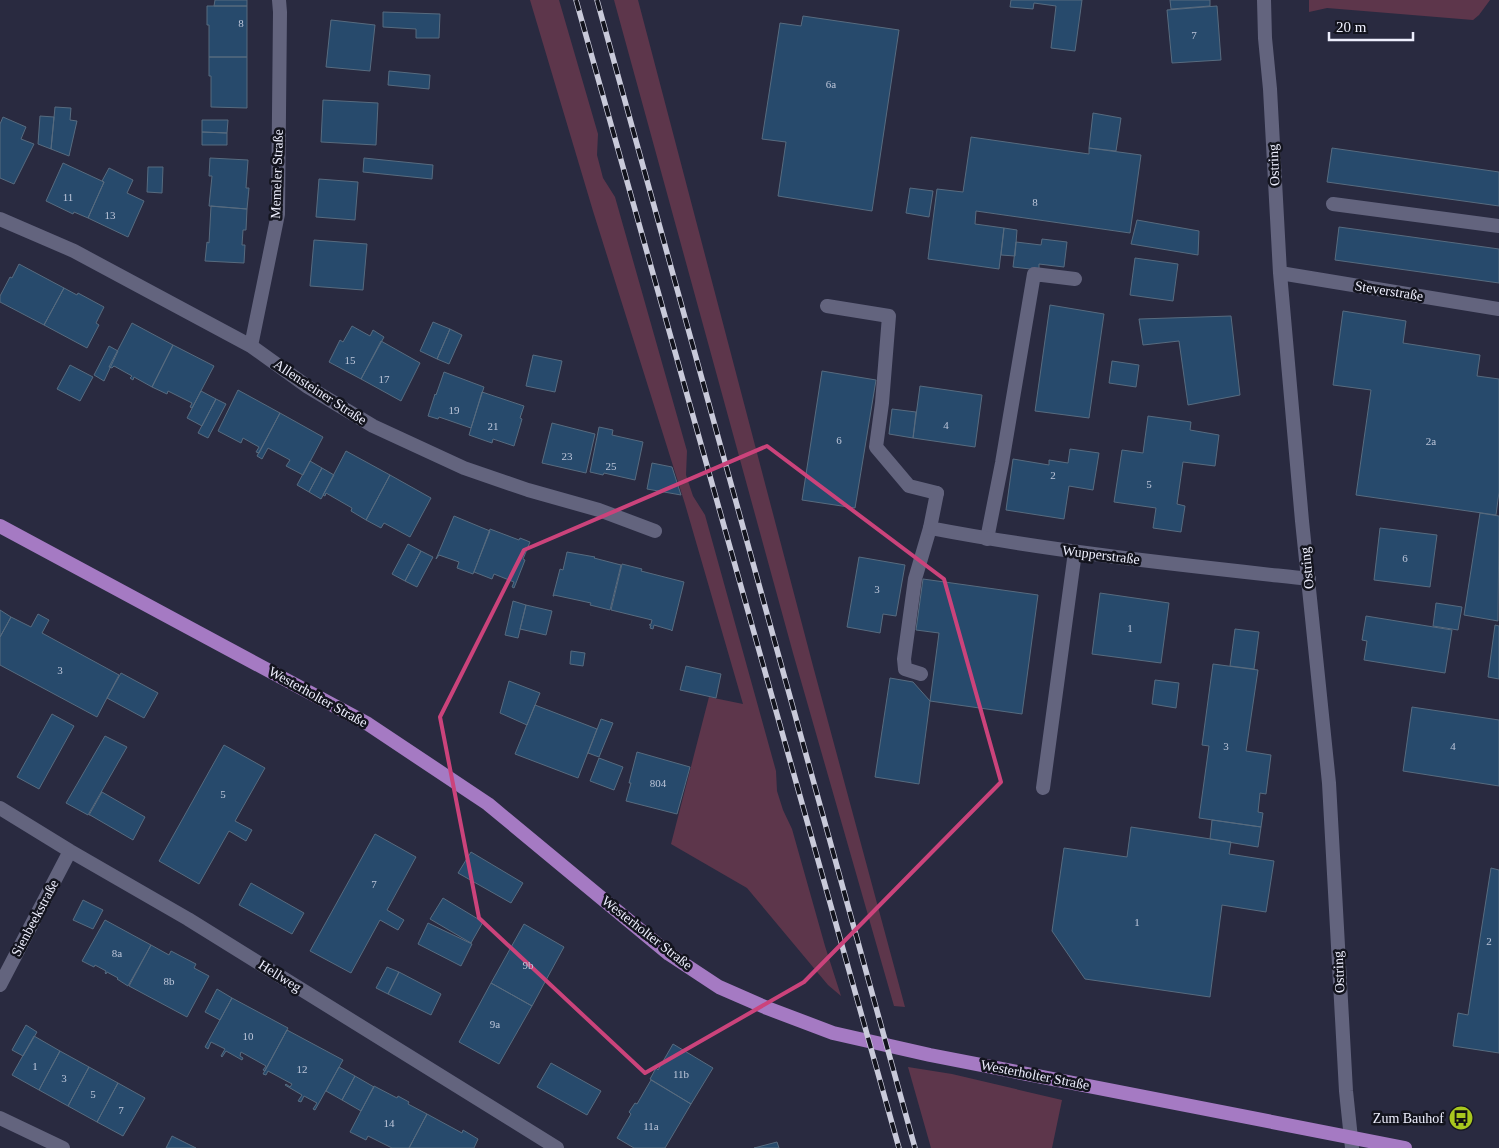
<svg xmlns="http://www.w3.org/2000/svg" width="1499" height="1148" font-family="'Times New Roman',serif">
  <rect width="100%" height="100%" fill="#292a40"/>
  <path fill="#5d364b" d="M 530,0 L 559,0 L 598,134 L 597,155 L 603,178 L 615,197 L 687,451 L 686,475 L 693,496 L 705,515 L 776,771 L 777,791 L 783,810 L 792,829 L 825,946 L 841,996 L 828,985 L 747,888 L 671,844 L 709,697 L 743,704 L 685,504 L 593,211 Z
    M 614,0 L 638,0 L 813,666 L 905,1007 L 894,1006 L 793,653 Z
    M 1309,0 L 1490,0 L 1479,15 L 1473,20 L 1327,8 L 1309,12 Z
    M 908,1067 L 952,1074 L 1062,1100 L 1052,1148 L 931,1148 Z"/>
  <path fill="#274a6c" stroke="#576b7f" d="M 215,0 L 247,0 L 247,6 L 214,6 Z
    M 1011,0 L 1082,0 L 1075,51 L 1051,48 L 1056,6 L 1034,3 L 1033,9 L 1010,7 Z
    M 1170,0 L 1210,0 L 1210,6 L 1171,9 Z
    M 207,6 L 247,6 L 247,57 L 209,57 L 209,25 L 207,25 Z
    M 1217,6 L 1221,60 L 1172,63 L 1167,10 Z
    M 383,12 L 440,14 L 439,38 L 416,38 L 416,29 L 383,27 Z
    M 803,16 L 899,30 L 872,211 L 778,196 L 786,142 L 762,139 L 780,23 L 801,26 Z
    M 331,20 L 375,25 L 370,71 L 326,67 Z
    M 209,57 L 247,57 L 247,108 L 211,107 L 211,76 L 209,76 Z
    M 389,71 L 430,75 L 429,89 L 388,85 Z
    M 323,100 L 378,103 L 376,145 L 321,142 Z
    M 55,107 L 71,108 L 70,120 L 77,121 L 69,156 L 51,149 Z
    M 1093,113 L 1121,118 L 1116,151 L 1089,148 Z
    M 40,116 L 54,117 L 51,149 L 38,144 Z
    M 3,117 L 26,127 L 21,139 L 34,144 L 14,184 L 0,178 L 0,124 Z
    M 202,120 L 228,120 L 227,133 L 202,132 Z
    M 202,132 L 227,133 L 227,145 L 202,145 Z
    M 971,137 L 1089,154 L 1089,148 L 1141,155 L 1130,233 L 976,211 L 975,224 L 1004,228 L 999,269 L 928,259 L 937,189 L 963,192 Z
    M 1332,148 L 1499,172 L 1499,206 L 1327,182 Z
    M 210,158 L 248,160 L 246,188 L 249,188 L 247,209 L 209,206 L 212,176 L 209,176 Z
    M 364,158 L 433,165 L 432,179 L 363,172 Z
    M 63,163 L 104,182 L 88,218 L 74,212 L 73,214 L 46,201 Z
    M 148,167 L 163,167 L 162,193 L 147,192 Z
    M 109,168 L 133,180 L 127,193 L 144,201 L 128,237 L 88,218 L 104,182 L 102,181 Z
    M 319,179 L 358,182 L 355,220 L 316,217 Z
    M 910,188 L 933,191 L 929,217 L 906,213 Z
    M 211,206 L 247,209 L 246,230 L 243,230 L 242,245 L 245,245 L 244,263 L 205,261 L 207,242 L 209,243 Z
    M 1137,220 L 1199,231 L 1198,255 L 1131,244 Z
    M 1339,227 L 1499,249 L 1499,283 L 1335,260 Z
    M 1004,228 L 1017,230 L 1015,256 L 1001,255 Z
    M 1042,239 L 1067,242 L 1064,267 L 1039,264 L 1039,270 L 1013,267 L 1016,242 L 1041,245 Z
    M 314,240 L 367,244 L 363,290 L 310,286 Z
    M 1135,258 L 1178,264 L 1173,301 L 1130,295 Z
    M 19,264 L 64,288 L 44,325 L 0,302 L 0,296 L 10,277 L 12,278 Z
    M 64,288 L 77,295 L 78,293 L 104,307 L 96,323 L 99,325 L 87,348 L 44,325 Z
    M 1050,305 L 1104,314 L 1089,418 L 1035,411 Z
    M 1343,311 L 1406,321 L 1403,343 L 1480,355 L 1477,376 L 1499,379 L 1499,492 L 1496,515 L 1356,495 L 1371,390 L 1333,385 Z
    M 1231,316 L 1240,395 L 1188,405 L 1179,341 L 1143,345 L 1139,319 Z
    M 433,322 L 450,329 L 437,359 L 420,351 Z
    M 132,323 L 173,345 L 152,387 L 134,377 L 133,380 L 130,378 L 132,376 L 114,366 L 112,368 L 109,367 Z
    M 352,326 L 370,336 L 373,330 L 384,337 L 361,379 L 329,362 L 340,340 L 343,342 Z
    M 450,329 L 462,335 L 449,364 L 437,359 Z
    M 381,341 L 420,363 L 401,401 L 361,379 Z
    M 173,345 L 214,366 L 192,408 L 190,407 L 192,403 L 168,391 L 167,394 L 152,387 Z
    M 109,346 L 118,351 L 104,381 L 94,375 Z
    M 533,355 L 562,361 L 555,392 L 526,386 Z
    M 1112,361 L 1139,365 L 1136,387 L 1109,383 Z
    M 70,365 L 93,377 L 80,401 L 57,389 Z
    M 822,371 L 876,380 L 855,508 L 802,500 Z
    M 444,372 L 484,387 L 471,428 L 439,417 L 438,419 L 428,416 L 435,394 L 436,395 Z
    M 920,386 L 982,395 L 975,447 L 913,438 Z
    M 238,390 L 280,413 L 259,453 L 256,452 L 259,447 L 243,438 L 241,443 L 218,431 Z
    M 201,391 L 216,399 L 202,426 L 187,418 Z
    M 482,392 L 524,406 L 520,418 L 522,419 L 514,446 L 493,439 L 492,443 L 469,435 Z
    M 216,399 L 226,404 L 208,438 L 198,433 Z
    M 892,409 L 916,412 L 913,438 L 889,434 Z
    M 280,413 L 323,437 L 303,475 L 286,466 L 290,460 L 268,448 L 262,459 L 257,456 Z
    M 1148,416 L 1191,422 L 1190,430 L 1219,435 L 1215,466 L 1183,462 L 1177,504 L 1185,506 L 1181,532 L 1153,528 L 1156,508 L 1114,502 L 1122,450 L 1143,453 Z
    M 552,423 L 595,434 L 586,473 L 542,463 Z
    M 599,427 L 613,430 L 612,435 L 643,442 L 635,480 L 604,473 L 603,475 L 590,472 Z
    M 1070,449 L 1099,453 L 1093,490 L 1069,486 L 1064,519 L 1006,510 L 1013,459 L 1049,465 L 1049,460 L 1068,463 Z
    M 346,451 L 390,475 L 366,520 L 351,511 L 352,508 L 326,493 L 325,496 L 323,495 Z
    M 310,461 L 322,468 L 309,492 L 297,485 Z
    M 652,463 L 672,467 L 681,495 L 647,489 Z
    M 322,468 L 334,475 L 321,499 L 309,492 Z
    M 390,475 L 431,498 L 410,537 L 384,523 L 381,528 L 366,520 Z
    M 1480,513 L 1499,516 L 1498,621 L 1464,615 Z
    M 454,516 L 490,531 L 473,574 L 457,568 L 459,562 L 439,555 L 436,559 Z
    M 1380,528 L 1437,535 L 1430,587 L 1374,580 Z
    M 490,529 L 519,540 L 520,538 L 530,542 L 523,559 L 525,560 L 514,588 L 512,587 L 514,582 L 494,574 L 492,579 L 474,572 Z
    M 408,544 L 421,551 L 405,581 L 392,574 Z
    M 421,551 L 433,557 L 417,587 L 405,581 Z
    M 567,552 L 595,557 L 594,558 L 621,565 L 610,610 L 590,605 L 591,603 L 554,595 L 554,596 L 553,596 L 560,569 L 563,570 Z
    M 859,557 L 905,565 L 896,616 L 883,614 L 880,633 L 847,627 Z
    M 622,564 L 642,569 L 641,571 L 684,582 L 672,631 L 671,630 L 654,625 L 653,629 L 650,628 L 651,625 L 649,625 L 651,624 L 652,620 L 611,610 Z
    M 923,579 L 1038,595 L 1022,714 L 930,701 L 939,633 L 916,630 Z
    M 1100,593 L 1169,603 L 1161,663 L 1092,654 Z
    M 513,601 L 526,605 L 518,638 L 505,635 Z
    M 1436,603 L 1462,607 L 1458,630 L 1433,626 Z
    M 526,605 L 552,611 L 546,635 L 520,629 Z
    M 0,610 L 11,617 L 0,637 Z
    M 38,614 L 49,620 L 42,633 L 119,675 L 97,717 L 0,665 L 0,637 L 11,617 L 31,627 Z
    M 1366,616 L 1452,630 L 1445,673 L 1364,660 L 1367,641 L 1362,640 Z
    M 1495,625 L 1499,626 L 1499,679 L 1488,677 Z
    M 1235,629 L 1259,632 L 1254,669 L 1230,666 Z
    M 571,651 L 585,653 L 583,666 L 570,664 Z
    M 1213,664 L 1258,670 L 1246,751 L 1271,755 L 1266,794 L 1260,793 L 1258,812 L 1263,813 L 1261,827 L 1199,818 L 1209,746 L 1202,745 Z
    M 686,666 L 721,674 L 716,698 L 680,690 Z
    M 121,673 L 158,693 L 144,718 L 107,698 Z
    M 890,678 L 913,682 L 930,701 L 919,784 L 875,777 Z
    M 1155,680 L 1179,683 L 1176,708 L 1152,704 Z
    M 509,681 L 540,693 L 527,725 L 500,713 Z
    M 535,705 L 597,729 L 578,778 L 515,754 Z
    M 1412,707 L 1499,720 L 1499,786 L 1403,771 Z
    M 52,714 L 74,726 L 39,789 L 17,777 Z
    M 601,719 L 613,723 L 599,757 L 588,753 Z
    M 105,736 L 127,747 L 88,815 L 66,803 Z
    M 224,745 L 265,768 L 235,821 L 252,830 L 246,841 L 229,831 L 199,884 L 159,861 Z
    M 637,752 L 690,767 L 677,814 L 626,801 L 631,783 L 629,783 Z
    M 599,758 L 623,767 L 614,790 L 590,781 Z
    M 102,792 L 145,817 L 133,840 L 90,815 L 89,815 Z
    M 1212,820 L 1261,827 L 1258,847 L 1210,839 Z
    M 1131,827 L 1231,842 L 1229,854 L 1274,861 L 1266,912 L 1222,905 L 1210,997 L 1085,979 L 1052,931 L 1064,848 L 1127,857 Z
    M 375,834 L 416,857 L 387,910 L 404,920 L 398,930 L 380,920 L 351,973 L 310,951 Z
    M 471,852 L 523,883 L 511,903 L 458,873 Z
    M 1491,868 L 1499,870 L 1499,1053 L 1453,1046 L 1458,1013 L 1468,1015 Z
    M 251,883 L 304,913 L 292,934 L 239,905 Z
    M 443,898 L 483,922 L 471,943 L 430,919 Z
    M 83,900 L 103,910 L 93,929 L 73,920 Z
    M 105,920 L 151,945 L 128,986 L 117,979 L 118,978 L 107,972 L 106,974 L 105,973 L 106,971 L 95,965 L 94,967 L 82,961 Z
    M 428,923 L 472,944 L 461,966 L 418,944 Z
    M 524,924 L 564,947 L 532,1006 L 491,983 Z
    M 151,945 L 169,955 L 171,951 L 196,964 L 194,968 L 209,976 L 187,1017 L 129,986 Z
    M 387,967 L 399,972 L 388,994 L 376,988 Z
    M 399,972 L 441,994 L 431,1015 L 388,994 Z
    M 491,983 L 532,1006 L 499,1064 L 459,1042 Z
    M 217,989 L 232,998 L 220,1020 L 205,1012 Z
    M 232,998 L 288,1028 L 265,1071 L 263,1070 L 266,1066 L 241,1052 L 240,1056 L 243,1058 L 242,1060 L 226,1051 L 222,1057 L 221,1056 L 225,1049 L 211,1042 L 208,1049 L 205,1047 Z
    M 26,1025 L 37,1032 L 23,1056 L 12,1050 Z
    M 287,1030 L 343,1060 L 315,1110 L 313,1109 L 317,1103 L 304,1096 L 301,1102 L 298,1101 L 302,1095 L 285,1085 L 286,1084 L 290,1087 L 292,1084 L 268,1071 L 266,1075 L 263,1074 Z
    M 34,1036 L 60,1051 L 39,1090 L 12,1075 Z
    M 673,1044 L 713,1068 L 691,1104 L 650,1079 L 656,1068 L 658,1070 Z
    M 60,1051 L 89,1067 L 68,1106 L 39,1090 Z
    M 551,1063 L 601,1091 L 587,1115 L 537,1087 Z
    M 89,1067 L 118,1083 L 97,1122 L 68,1106 Z
    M 339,1067 L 355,1076 L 342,1100 L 326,1091 Z
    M 355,1076 L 374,1087 L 361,1111 L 342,1100 Z
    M 651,1080 L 691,1104 L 665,1148 L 634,1148 L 617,1138 L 631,1114 L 629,1112 L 635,1103 L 637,1104 Z
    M 118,1083 L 145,1098 L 123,1136 L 97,1122 Z
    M 374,1086 L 397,1098 L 398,1096 L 409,1102 L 408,1104 L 427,1114 L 409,1148 L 392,1148 L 368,1136 L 366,1140 L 350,1132 Z
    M 427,1114 L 462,1133 L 463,1130 L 478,1139 L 474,1148 L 409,1148 Z
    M 172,1136 L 196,1148 L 166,1148 Z
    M 777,1142 L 779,1148 L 754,1148 Z"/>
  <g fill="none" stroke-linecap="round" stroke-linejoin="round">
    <path stroke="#63647e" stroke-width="14" d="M 1333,204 L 1499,226
      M 827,306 L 889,316 L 882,403 L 876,447 L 909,486 L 937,493
      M 987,539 L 1002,463 L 1034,274 L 1075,279
      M 921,674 L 905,669 L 904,659 L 915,579 L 930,528
      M 1043,788 L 1075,552"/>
    <path stroke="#63647e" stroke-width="14" d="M 1264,0 L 1265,38 L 1270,89 L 1280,273 L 1302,521 L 1329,783 L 1346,1091 L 1352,1148
      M 0,219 L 74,251 L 251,346 L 308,387 L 373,426 L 464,468 L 528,490 L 599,510 L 655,531
      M 1280,273 L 1499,309
      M 251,346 L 278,214 L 280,12 L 279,0
      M 937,493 L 930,528 C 1055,552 1182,565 1309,579
      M 0,808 L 70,851 L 188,919 L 557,1148
      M 0,985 L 70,851
      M 0,1118 L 63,1148"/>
    <path stroke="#a57ac3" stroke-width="14" d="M 0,526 L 368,724 L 488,804 L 669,954 L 719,987 L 767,1008 L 833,1033 L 930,1055 L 1405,1148"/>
    <defs>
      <path id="rail" d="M 576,0 L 899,1148
        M 597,0 L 915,1148"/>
    </defs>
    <use href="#rail" stroke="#c9cada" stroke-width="5.5"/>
    <use href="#rail" stroke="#13141e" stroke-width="4" stroke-dasharray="11" stroke-linecap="butt"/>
  </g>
  <path fill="none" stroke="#cb437b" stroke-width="4" stroke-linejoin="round" d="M 767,446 L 944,579 L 1001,782 L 804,982 L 645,1073 L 479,918 L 440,717 L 524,550 Z"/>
  <defs>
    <symbol id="bus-disc" viewBox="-11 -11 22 22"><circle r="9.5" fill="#a8c71e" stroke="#13141e"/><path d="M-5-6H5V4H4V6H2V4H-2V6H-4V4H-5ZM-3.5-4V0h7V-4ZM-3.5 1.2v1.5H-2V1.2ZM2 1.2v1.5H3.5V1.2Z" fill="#111"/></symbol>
  </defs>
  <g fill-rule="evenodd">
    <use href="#bus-disc" x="1447" y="1104" width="28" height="28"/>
  </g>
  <g text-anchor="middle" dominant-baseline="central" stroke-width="5" stroke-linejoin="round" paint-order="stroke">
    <g font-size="11" fill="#bcc5d9">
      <text x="241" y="23">8</text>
      <text x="1194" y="35">7</text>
      <text x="831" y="84">6a</text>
      <text x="68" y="197">11</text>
      <text x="1035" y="202">8</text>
      <text x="110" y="215">13</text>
      <text x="350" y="360">15</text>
      <text x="384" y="379">17</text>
      <text x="454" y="410">19</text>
      <text x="946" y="425">4</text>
      <text x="493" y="426">21</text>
      <text x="839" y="440">6</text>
      <text x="1431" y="441">2a</text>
      <text x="567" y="456">23</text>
      <text x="611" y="466">25</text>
      <text x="1053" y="475">2</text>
      <text x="1149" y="484">5</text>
      <text x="1405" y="558">6</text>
      <text x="877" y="589">3</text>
      <text x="1130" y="628">1</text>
      <text x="60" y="670">3</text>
      <text x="1226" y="746">3</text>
      <text x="1453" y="746">4</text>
      <text x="658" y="783">804</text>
      <text x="223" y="794">5</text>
      <text x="374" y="884">7</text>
      <text x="1137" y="922">1</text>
      <text x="1489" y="941">2</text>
      <text x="117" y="953">8a</text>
      <text x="528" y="965">9b</text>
      <text x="169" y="981">8b</text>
      <text x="495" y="1024">9a</text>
      <text x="248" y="1036">10</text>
      <text x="35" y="1066">1</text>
      <text x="302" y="1069">12</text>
      <text x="681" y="1074">11b</text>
      <text x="64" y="1078">3</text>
      <text x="93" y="1094">5</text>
      <text x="121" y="1110">7</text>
      <text x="389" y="1123">14</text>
      <text x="651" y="1126">11a</text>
    </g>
    <g font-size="14" fill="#edeefd" stroke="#13141e">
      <text transform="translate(1274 165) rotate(-93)">Ostring</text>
      <text transform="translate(277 174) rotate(-88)">Memeler Straße</text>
      <text transform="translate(1389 291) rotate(9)">Steverstraße</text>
      <text transform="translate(320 392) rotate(33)">Allensteiner Straße</text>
      <text transform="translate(1101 555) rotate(7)">Wupperstraße</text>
      <text transform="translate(1307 568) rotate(-96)">Ostring</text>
      <text transform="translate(318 697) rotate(29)">Westerholter Straße</text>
      <text transform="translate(35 918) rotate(-62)">Sienbeekstraße</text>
      <text transform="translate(647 933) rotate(38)">Westerholter Straße</text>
      <text transform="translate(1339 972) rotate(-93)">Ostring</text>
      <text transform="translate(280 976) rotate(32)">Hellweg</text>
      <text transform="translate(1035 1075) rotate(11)">Westerholter Straße</text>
    </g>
    <g font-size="14" fill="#edeefd" stroke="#13141e" text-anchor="end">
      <text x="1444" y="1118">Zum Bauhof</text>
    </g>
  </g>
  <path d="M1329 32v8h84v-8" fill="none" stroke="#edeefd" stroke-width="2.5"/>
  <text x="1336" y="32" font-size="15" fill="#edeefd" stroke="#13141e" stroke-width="4" paint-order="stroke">20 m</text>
</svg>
